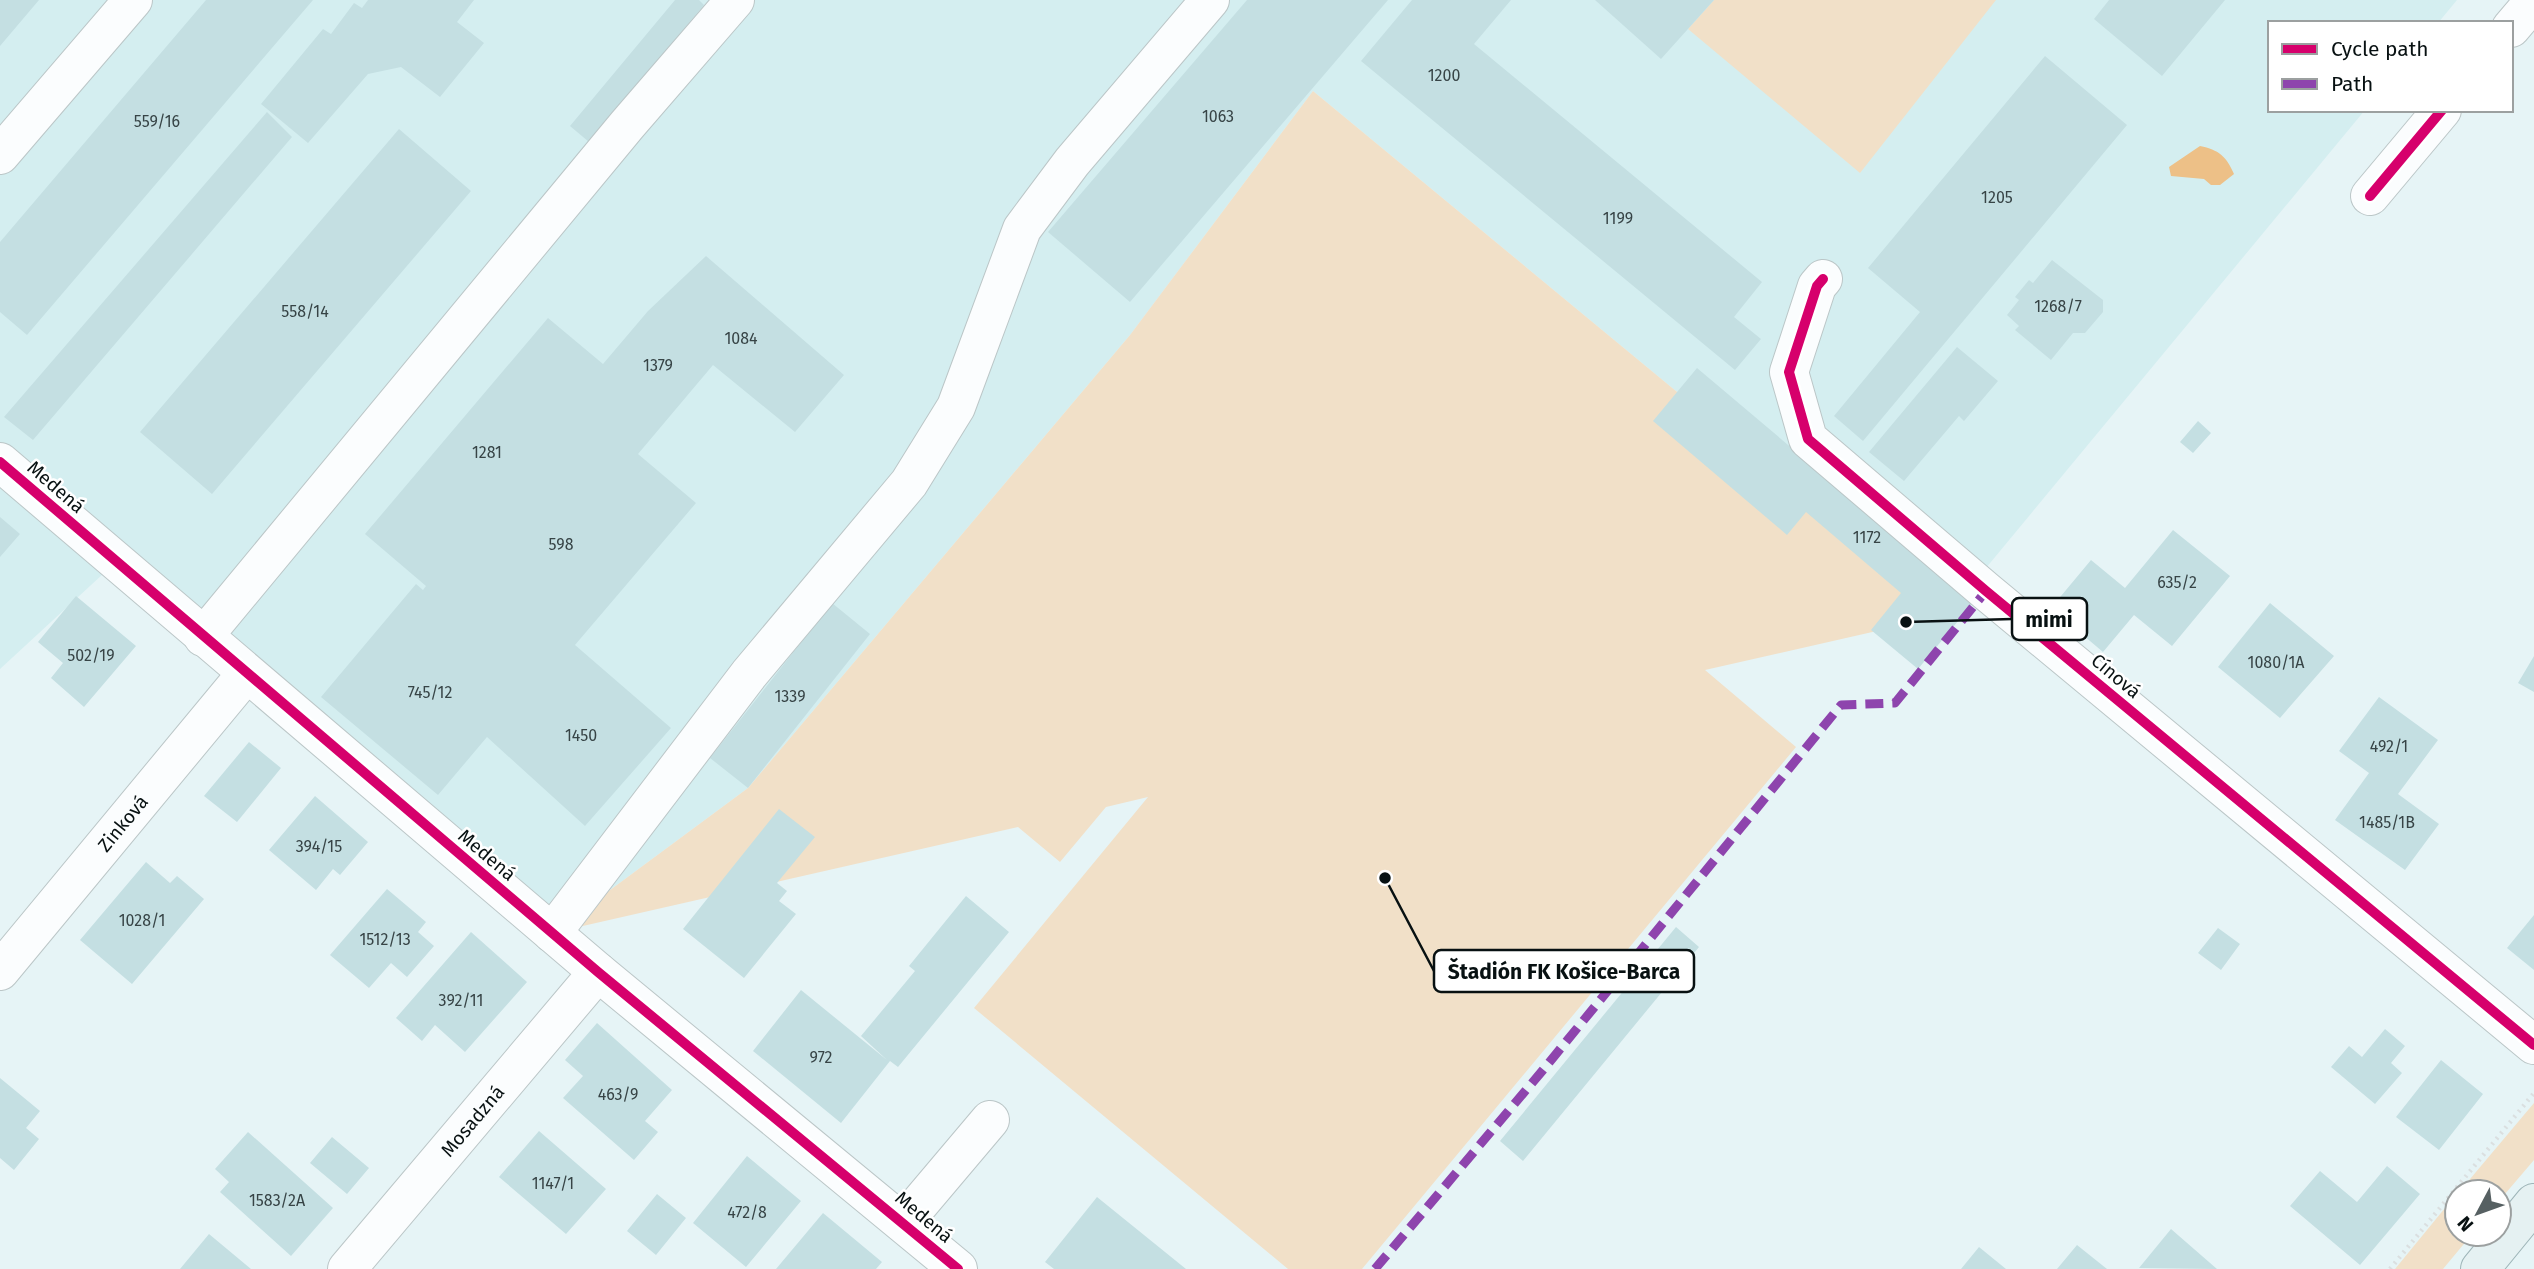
<svg xmlns="http://www.w3.org/2000/svg" width="2534" height="1269" font-family="'Fira Sans',sans-serif">
  <rect width="100%" height="100%" fill="#e6f4f6"/>
  <path fill="#d4eef0" d="M 0,0 L 2457,0 L 2438,23 L 2270,23 L 2270,110 L 2365,110 L 1947,615 L 1313,91 L 1130,335 L 748,788 L 552,933 L 116,562 L 0,669 Z"/>
  <path fill="#f1e0c8" d="M 1714,0 L 1996,0 L 1860,173 L 1688,29 Z
    M 1313,91 L 1947,615 L 1705,670 L 1796,747 L 1362,1269 L 1288,1269 L 974,1008 L 1148,797 L 1106,807 L 1060,862 L 1018,827 L 552,933 L 748,788 L 1130,335 Z
    M 2534,1103 L 2534,1160 L 2499,1201 L 2499,1192 L 2473,1192 L 2465,1185 Z
    M 2445,1208 L 2457,1217 L 2457,1234 L 2471,1234 L 2468,1239 L 2443,1269 L 2395,1269 Z"/>
  <path fill="#edc087" d="M 2200,146 C 2219,150 2226,156 2234,174 L 2220,185 L 2211,185 L 2204,179 L 2171,176 L 2169,167 Z"/>
  <path fill="#c4dfe2" d="M 0,0 L 39,0 L 0,46 Z
    M 206,0 L 313,0 L 27,335 L 0,312 L 0,242 Z
    M 368,0 L 474,0 L 457,22 L 484,43 L 440,97 L 401,67 L 368,74 L 308,143 L 261,104 L 323,29 L 331,34 L 354,3 L 362,8 Z
    M 675,0 L 699,0 L 704,5 L 589,142 L 570,126 Z
    M 1247,0 L 1388,0 L 1130,302 L 1048,232 Z
    M 1412,0 L 1511,0 L 1474,44 L 1762,282 L 1734,317 L 1761,339 L 1735,370 L 1361,61 Z
    M 1595,0 L 1714,0 L 1661,59 Z
    M 2109,0 L 2225,0 L 2162,76 L 2094,19 Z
    M 2045,56 L 2127,125 L 1863,441 L 1834,416 L 1920,312 L 1868,268 Z
    M 267,112 L 292,137 L 33,440 L 4,417 Z
    M 399,129 L 471,191 L 212,494 L 140,432 Z
    M 706,256 L 844,375 L 795,432 L 713,365 L 638,454 L 696,503 L 575,645 L 671,728 L 585,826 L 487,737 L 438,795 L 321,697 L 416,584 L 423,590 L 426,586 L 365,534 L 548,318 L 603,364 L 648,311 Z
    M 2052,260 L 2103,300 L 2103,312 L 2085,333 L 2073,333 L 2051,360 L 2015,330 L 2019,326 L 2007,315 L 2019,300 L 2015,297 L 2029,280 L 2033,283 Z
    M 1957,347 L 1998,381 L 1964,421 L 1959,416 L 1904,481 L 1869,452 Z
    M 1697,368 L 1974,602 L 1918,669 L 1871,630 L 1901,593 L 1806,512 L 1787,535 L 1653,421 Z
    M 2198,421 L 2211,433 L 2193,453 L 2180,442 Z
    M 0,517 L 20,534 L 0,557 Z
    M 2173,530 L 2230,576 L 2172,646 L 2134,615 L 2103,652 L 2051,608 L 2091,560 L 2125,588 Z
    M 76,596 L 136,646 L 84,707 L 51,678 L 63,663 L 38,642 Z
    M 832,603 L 870,634 L 748,788 L 710,758 Z
    M 2270,603 L 2334,656 L 2280,718 L 2218,667 Z
    M 2534,656 L 2534,692 L 2518,683 Z
    M 2379,697 L 2438,740 L 2398,794 L 2439,824 L 2405,870 L 2335,820 L 2369,773 L 2339,751 Z
    M 249,742 L 281,768 L 237,822 L 204,796 Z
    M 315,796 L 368,842 L 340,875 L 333,869 L 316,890 L 269,850 Z
    M 779,809 L 815,837 L 777,883 L 787,891 L 779,901 L 796,914 L 744,978 L 683,929 Z
    M 146,862 L 170,883 L 177,876 L 204,899 L 132,984 L 80,940 Z
    M 387,889 L 426,922 L 418,932 L 434,946 L 407,977 L 391,963 L 369,988 L 330,955 Z
    M 966,896 L 1009,932 L 898,1067 L 890,1061 L 841,1123 L 753,1051 L 801,990 L 887,1060 L 861,1036 L 915,971 L 909,966 Z
    M 2534,915 L 2534,970 L 2507,948 Z
    M 1676,927 L 1699,947 L 1523,1161 L 1500,1141 Z
    M 2218,928 L 2240,944 L 2221,970 L 2198,953 Z
    M 471,932 L 527,982 L 465,1052 L 435,1025 L 422,1041 L 396,1018 Z
    M 597,1023 L 672,1090 L 645,1121 L 658,1132 L 634,1160 L 563,1098 L 583,1076 L 565,1060 Z
    M 2385,1029 L 2405,1046 L 2391,1063 L 2402,1073 L 2375,1104 L 2331,1067 L 2349,1046 L 2362,1057 Z
    M 2441,1060 L 2483,1094 L 2439,1150 L 2396,1117 Z
    M 0,1078 L 40,1111 L 26,1128 L 39,1139 L 14,1170 L 0,1158 Z
    M 539,1131 L 606,1189 L 566,1234 L 499,1177 Z
    M 248,1132 L 333,1208 L 291,1256 L 220,1192 L 229,1182 L 215,1169 Z
    M 332,1137 L 369,1168 L 347,1194 L 310,1163 Z
    M 747,1156 L 801,1201 L 746,1267 L 693,1223 Z
    M 2387,1166 L 2420,1194 L 2360,1265 L 2290,1206 L 2320,1171 L 2357,1202 Z
    M 657,1194 L 686,1218 L 656,1255 L 627,1231 Z
    M 1097,1197 L 1186,1269 L 1054,1269 L 1045,1262 Z
    M 823,1213 L 882,1262 L 876,1269 L 776,1269 Z
    M 2171,1229 L 2217,1269 L 2139,1268 Z
    M 209,1234 L 251,1269 L 180,1269 Z
    M 2077,1245 L 2107,1269 L 2057,1269 Z
    M 1979,1247 L 2006,1269 L 1961,1269 Z"/>
  <g fill="none" stroke-linecap="round" stroke-linejoin="round">
    <defs>
      <g id="minor">
        <path d="M 2511,28 L 2534,1"/>
        <path d="M 0,155 L 133,0"/>
        <path d="M 2370,196 L 2442,110"/>
        <path d="M 1823,279 L 1817,286 L 1789,372 L 1808,439 L 1986,591 L 2534,1045"/>
        <path d="M 0,462 L 598,972 L 958,1269"/>
        <path d="M 203,637 L 627,125 L 735,0"/>
        <path d="M 552,933 L 749,674 L 909,483 L 956,407 L 1022,229 L 1072,162 L 1210,0"/>
        <path id="s1" d="M 0,971 L 246,674"/>
        <path d="M 903,1223 L 990,1120"/>
        <path id="s2" d="M 347,1269 L 598,972"/>
      </g>
      <path id="major" d="M 2480,1269 L 2534,1203"/>
    </defs>
    <use href="#minor" stroke="#bbc6c7" stroke-width="40"/>
    <use href="#major" stroke="#9eb5b8" stroke-width="40"/>
    <path stroke="#dadfe0" stroke-width="4.5" stroke-dasharray="2 5" stroke-linecap="butt" d="M 2390,1269 L 2534,1093"/>
    <use href="#minor" stroke="#fbfdfe" stroke-width="38"/>
    <use href="#major" stroke="#e5f1f2" stroke-width="38"/>
    <path stroke="#8e44ad" stroke-width="9" stroke-dasharray="18 9" stroke-linecap="butt" d="M 1375,1269 L 1543,1070 L 1841,705 L 1895,703 L 1986,591"/>
    <defs>
      <path id="cycleway" d="M 2370,196 L 2442,110
        M 1823,279 L 1817,286 L 1789,372 L 1808,439 L 1986,591 L 2534,1045
        M 0,462 L 598,972 L 958,1269"/>
    </defs>
    <use href="#cycleway" stroke="#fff" stroke-width="15"/>
    <use href="#cycleway" stroke="#d6006c" stroke-width="10"/>
  </g>
  <g text-anchor="middle" dominant-baseline="central" stroke-width="5" stroke-linejoin="round" paint-order="stroke">
    <g font-size="16" fill="#374446">
      <text x="1444" y="75">1200</text>
      <text x="1218" y="116">1063</text>
      <text x="157" y="121">559/16</text>
      <text x="1997" y="197">1205</text>
      <text x="1618" y="218">1199</text>
      <text x="2058" y="306">1268/7</text>
      <text x="305" y="311">558/14</text>
      <text x="741" y="338">1084</text>
      <text x="658" y="365">1379</text>
      <text x="487" y="452">1281</text>
      <text x="1867" y="537">1172</text>
      <text x="561" y="544">598</text>
      <text x="2177" y="582">635/2</text>
      <text x="91" y="655">502/19</text>
      <text x="2276" y="662">1080/1A</text>
      <text x="430" y="692">745/12</text>
      <text x="790" y="696">1339</text>
      <text x="581" y="735">1450</text>
      <text x="2389" y="746">492/1</text>
      <text x="2387" y="822">1485/1B</text>
      <text x="319" y="846">394/15</text>
      <text x="142" y="920">1028/1</text>
      <text x="385" y="939">1512/13</text>
      <text x="461" y="1000">392/11</text>
      <text x="821" y="1057">972</text>
      <text x="618" y="1094">463/9</text>
      <text x="553" y="1183">1147/1</text>
      <text x="277" y="1200">1583/2A</text>
      <text x="747" y="1212">472/8</text>
    </g>
    <g font-size="19" fill="#081112" stroke="#fff">
      <text transform="translate(56 487) rotate(41)">Medená</text>
      <text transform="translate(2116 676) rotate(40)">Cínová</text>
      <text stroke="none"><textPath href="#s1" startOffset="192">Zinková</textPath></text>
      <text transform="translate(487 855) rotate(40)">Medená</text>
      <text stroke="none"><textPath href="#s2" startOffset="194">Mosadzná</textPath></text>
      <text transform="translate(924 1217) rotate(40)">Medená</text>
    </g>
  </g>
  <path fill="none" stroke="#081112" stroke-width="2.5" d="M1906 622L2012 619M1385 878L1434 971"/>
  <g fill="#081112" stroke="#fff" stroke-width="2.5">
    <circle cx="1906" cy="622" r="7"/>
    <circle cx="1385" cy="878" r="7"/>
  </g>
  <g fill="#fff" stroke="#081112" stroke-width="2.5">
    <rect x="2012" y="598" width="75" height="42" rx="7"/>
    <rect x="1434" y="950" width="260" height="42" rx="7"/>
  </g>
  <g font-size="21" text-anchor="middle" font-weight="bold" fill="#081112">
    <text x="2049" y="627">mimi</text>
    <text x="1564" y="979">Štadión FK Košice-Barca</text>
  </g>
  <rect x="2268" y="21" width="245" height="91" fill="#ffffff" stroke="#9ca0a0" stroke-width="2"/>
  <rect x="2282" y="44" width="35" height="10" fill="#d6006c" stroke="#9ca0a0" stroke-width="2"/>
  <text x="2331" y="56" font-size="21" fill="#081112">Cycle path</text>
  <rect x="2282" y="79" width="35" height="10" fill="#8e44ad" stroke="#9ca0a0" stroke-width="2"/>
  <text x="2331" y="91" font-size="21" fill="#081112">Path</text>
  <g transform="translate(2478 1213) rotate(229)"><circle r="33" fill="#ffffff" stroke="#9ca0a0" stroke-width="2"/>
  <path d="M0-5L12 26L0 18L-12 26Z" fill="#566062"/>
  <text y="-10" font-size="19" font-weight="bold" text-anchor="middle" fill="#081112">N</text>
  </g>
</svg>
